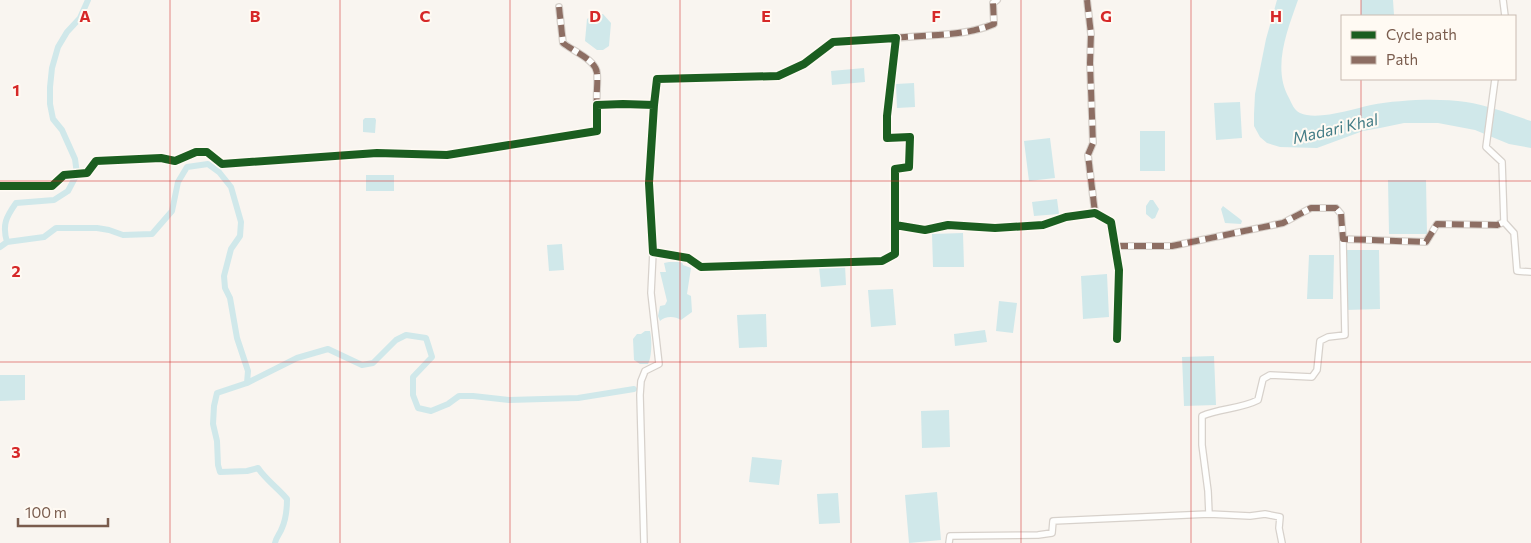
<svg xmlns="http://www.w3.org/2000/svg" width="1531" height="543" font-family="Commissioner,sans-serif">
  <rect width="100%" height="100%" fill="#f9f5f0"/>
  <path fill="#d0e8ea" d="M 1277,0 L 1298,0 C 1287,31 1272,68 1289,98 C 1292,104 1294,110 1300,113 C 1317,121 1353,109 1371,105 C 1399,100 1437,98 1466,102 C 1487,105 1510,114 1531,121 L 1531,148 L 1509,144 L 1475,130 L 1438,123 L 1404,123 L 1380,128 L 1363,131 L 1317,148 L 1280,147 L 1267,143 L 1260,137 L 1254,126 L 1254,114 L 1255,94 L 1266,39 Z
    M 1361,0 L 1393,0 L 1394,15 L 1361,16 Z
    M 593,14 L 603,14 L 611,23 L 609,46 L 603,50 L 597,50 L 585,41 L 587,19 Z
    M 864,68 L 865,82 L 832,85 L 831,71 Z
    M 914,83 L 915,107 L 897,108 L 896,84 Z
    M 1240,102 L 1242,138 L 1216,140 L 1214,103 Z
    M 365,118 L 375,118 L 376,120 L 375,133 L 363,132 L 363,120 Z
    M 1140,131 L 1165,131 L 1165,171 L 1140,171 Z
    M 1050,138 L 1055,178 L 1029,181 L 1024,141 Z
    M 366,175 L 394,175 L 394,191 L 366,191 Z
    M 1388,180 L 1426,180 L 1427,234 L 1389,234 Z
    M 1057,199 L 1059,214 L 1034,216 L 1032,202 Z
    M 1150,200 L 1153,200 L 1159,209 L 1155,218 L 1152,219 L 1146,214 L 1146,206 Z
    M 1223,206 L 1240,219 L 1242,221 L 1241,224 L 1225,223 L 1221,209 Z
    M 963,233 L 964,267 L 933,267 L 932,234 Z
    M 562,244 L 564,270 L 549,271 L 547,245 Z
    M 1345,250 L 1379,250 L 1380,309 L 1346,310 Z
    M 1309,255 L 1334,255 L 1333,299 L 1307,299 Z
    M 669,262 L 682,262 L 683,265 L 691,268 L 687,294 L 691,296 L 692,312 L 681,320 C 675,316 665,316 660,321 L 658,316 L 660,306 L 665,305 L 667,301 L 660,272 L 666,272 L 664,263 Z
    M 845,265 L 846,285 L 821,287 L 819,267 Z
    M 1107,274 L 1109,317 L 1083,319 L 1081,276 Z
    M 893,289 L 896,325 L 871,327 L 868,290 Z
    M 999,301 L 1017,303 L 1013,333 L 996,331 Z
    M 766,314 L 767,347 L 739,348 L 737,315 Z
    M 985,330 L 987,342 L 955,346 L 954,334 Z
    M 645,331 L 650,331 C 652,339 652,357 648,364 L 640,364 L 634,360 L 633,339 L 637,334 L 641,334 Z
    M 1214,356 L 1216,405 L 1184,406 L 1182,357 Z
    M 0,375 L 25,375 L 25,400 L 0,401 Z
    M 949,410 L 950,447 L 922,448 L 921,411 Z
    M 752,457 L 782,460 L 779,485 L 749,482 Z
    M 937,492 L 941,540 L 909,543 L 905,495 Z
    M 838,493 L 840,523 L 819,524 L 817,494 Z"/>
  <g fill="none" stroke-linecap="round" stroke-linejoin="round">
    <path stroke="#d0e8ea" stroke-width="6" d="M 7,242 C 2,225 6,217 16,203 L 54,200 L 68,191 L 77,174 L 75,159 L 62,130 L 53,119 L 50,104 L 50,87 L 52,68 L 58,47 L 67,32 L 80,18 L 88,0
      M 0,247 L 7,242 L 44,237 L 56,228 L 97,228 L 109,230 L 123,235 L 152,234 L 172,211 L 178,182 L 187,167 L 208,164 L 219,172 L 231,187 L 241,222 L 240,236 L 231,249 L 224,276 L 225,288 L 230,298 L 237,338 L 248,371 L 247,383 L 217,393 L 214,406 L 213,424 L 217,441 L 218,465 L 220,472 L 247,471 L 258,468 C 266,480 278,488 287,499 C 287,508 286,519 282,528 C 280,534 276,537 275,543
      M 247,383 L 297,358 L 328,349 L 362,365 L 373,363 L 396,340 L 406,335 L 426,338 L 432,357 L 413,377 L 413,395 L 418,408 L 431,411 L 448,404 L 459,396 L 473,396 L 509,400 L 578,398 L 634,389"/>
    <defs>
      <path id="street" d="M 1087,0 L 1091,34 L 1090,63 L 1093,143 L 1088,155 L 1095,213
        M 1503,0 L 1505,16
        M 559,7 L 563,43 C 573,51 596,60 597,73 C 598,83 596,94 597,105
        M 896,38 C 929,34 963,37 994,24 L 993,3 L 997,0
        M 1495,79 L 1486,147 L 1502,162 L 1504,222 L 1514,233 L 1517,271 L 1531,272
        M 654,105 L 657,79 L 778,76 L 804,64 L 833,42 L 896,38 L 887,116 L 887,138 L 910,137 L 909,167 L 895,169 L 895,225 L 925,230 L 948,225 L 995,228 L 1043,225 L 1066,217 L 1095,213 L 1111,222 L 1119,270 L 1117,339
        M 0,186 L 52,186 L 64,175 L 87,173 L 96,161 L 161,158 L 175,161 L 196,152 L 207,152 L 222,164 L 377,153 L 447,155 L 597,131 L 597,105 L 623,104 L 654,105 L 649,183 L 653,252 L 688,258 L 701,267 L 882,261 L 895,254 L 895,225
        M 1116,246 L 1172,246 L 1283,223 L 1311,208 L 1336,208 L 1341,214 L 1343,239 L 1426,242 L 1437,224 L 1497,225 L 1504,222
        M 644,543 L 640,395 L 641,381 L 645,371 L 659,364 L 651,293 L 653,252
        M 949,543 L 950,536 L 1038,535 L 1052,533 L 1053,521 L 1209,514
        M 1282,543 L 1279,528 L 1280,517 L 1265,514 L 1250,516 L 1209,514 L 1208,491 L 1202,445 L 1202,416 C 1220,408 1241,409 1258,400 L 1263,379 L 1270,375 L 1312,377 L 1317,370 L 1320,341 L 1328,337 L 1345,335 L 1343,239"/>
    </defs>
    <use href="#street" stroke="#d7d1cb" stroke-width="8"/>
    <use href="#street" stroke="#fefefd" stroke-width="5.5"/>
    <path stroke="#8d6e63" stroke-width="6" stroke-dasharray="12 6" stroke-linecap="butt" d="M 1087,0 L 1091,34 L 1090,63 L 1093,143 L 1088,155 L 1095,213
      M 559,7 L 563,43 C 573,51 596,60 597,73 C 598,83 596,94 597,105
      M 896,38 C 929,34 963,37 994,24 L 993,3 L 997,0
      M 1116,246 L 1172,246 L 1283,223 L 1311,208 L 1336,208 L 1341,214 L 1343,239 L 1426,242 L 1437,224 L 1497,225 L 1504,222"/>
    <defs>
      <path id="cycleway" d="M 654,105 L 657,79 L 778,76 L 804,64 L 833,42 L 896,38 L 887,116 L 887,138 L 910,137 L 909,167 L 895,169 L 895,225 L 925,230 L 948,225 L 995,228 L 1043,225 L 1066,217 L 1095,213 L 1111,222 L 1119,270 L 1117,339
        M 0,186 L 52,186 L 64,175 L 87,173 L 96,161 L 161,158 L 175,161 L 196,152 L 207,152 L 222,164 L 377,153 L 447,155 L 597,131 L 597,105 L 623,104 L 654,105 L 649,183 L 653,252 L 688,258 L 701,267 L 882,261 L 895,254 L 895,225"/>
    </defs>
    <use href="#cycleway" stroke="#fffaf3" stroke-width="11"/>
    <use href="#cycleway" stroke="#1b5e20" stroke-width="8"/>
  </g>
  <path fill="none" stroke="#d62828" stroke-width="1" stroke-opacity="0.55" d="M 170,0 L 170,543M 340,0 L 340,543M 510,0 L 510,543M 680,0 L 680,543M 851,0 L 851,543M 1021,0 L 1021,543M 1191,0 L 1191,543M 1361,0 L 1361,16M 1361,79 L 1361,543M 0,181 L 1531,181M 0,362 L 1531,362"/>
  <g text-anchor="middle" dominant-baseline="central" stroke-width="4" stroke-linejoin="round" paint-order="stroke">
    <g font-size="16" font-style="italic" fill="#437c86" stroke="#fffaf3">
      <text transform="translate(1335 128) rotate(-13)">Madari Khal</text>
    </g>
  </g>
  <g font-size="16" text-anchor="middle" font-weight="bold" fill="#d62828" stroke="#fffaf3" stroke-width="4" stroke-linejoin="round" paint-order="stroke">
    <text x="85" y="22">A</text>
    <text x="255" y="22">B</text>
    <text x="425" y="22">C</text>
    <text x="595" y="22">D</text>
    <text x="766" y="22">E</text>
    <text x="936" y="22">F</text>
    <text x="1106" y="22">G</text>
    <text x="1276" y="22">H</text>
    <text x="16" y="96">1</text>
    <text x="16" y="277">2</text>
    <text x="16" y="458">3</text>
  </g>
  <rect x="1341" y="15" width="175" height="65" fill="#fffaf3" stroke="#cabbb1"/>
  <rect x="1351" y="31" width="25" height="8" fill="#1b5e20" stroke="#cabbb1"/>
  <text x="1386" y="40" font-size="15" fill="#7a5c4d">Cycle path</text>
  <rect x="1351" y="56" width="25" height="8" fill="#8d6e63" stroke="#cabbb1"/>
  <text x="1386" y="65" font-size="15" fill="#7a5c4d">Path</text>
  <path d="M18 518v8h90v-8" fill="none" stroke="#7a5c4d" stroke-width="2.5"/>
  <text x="25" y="518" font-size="15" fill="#7a5c4d" stroke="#fffaf3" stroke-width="4" paint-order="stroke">100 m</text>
</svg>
